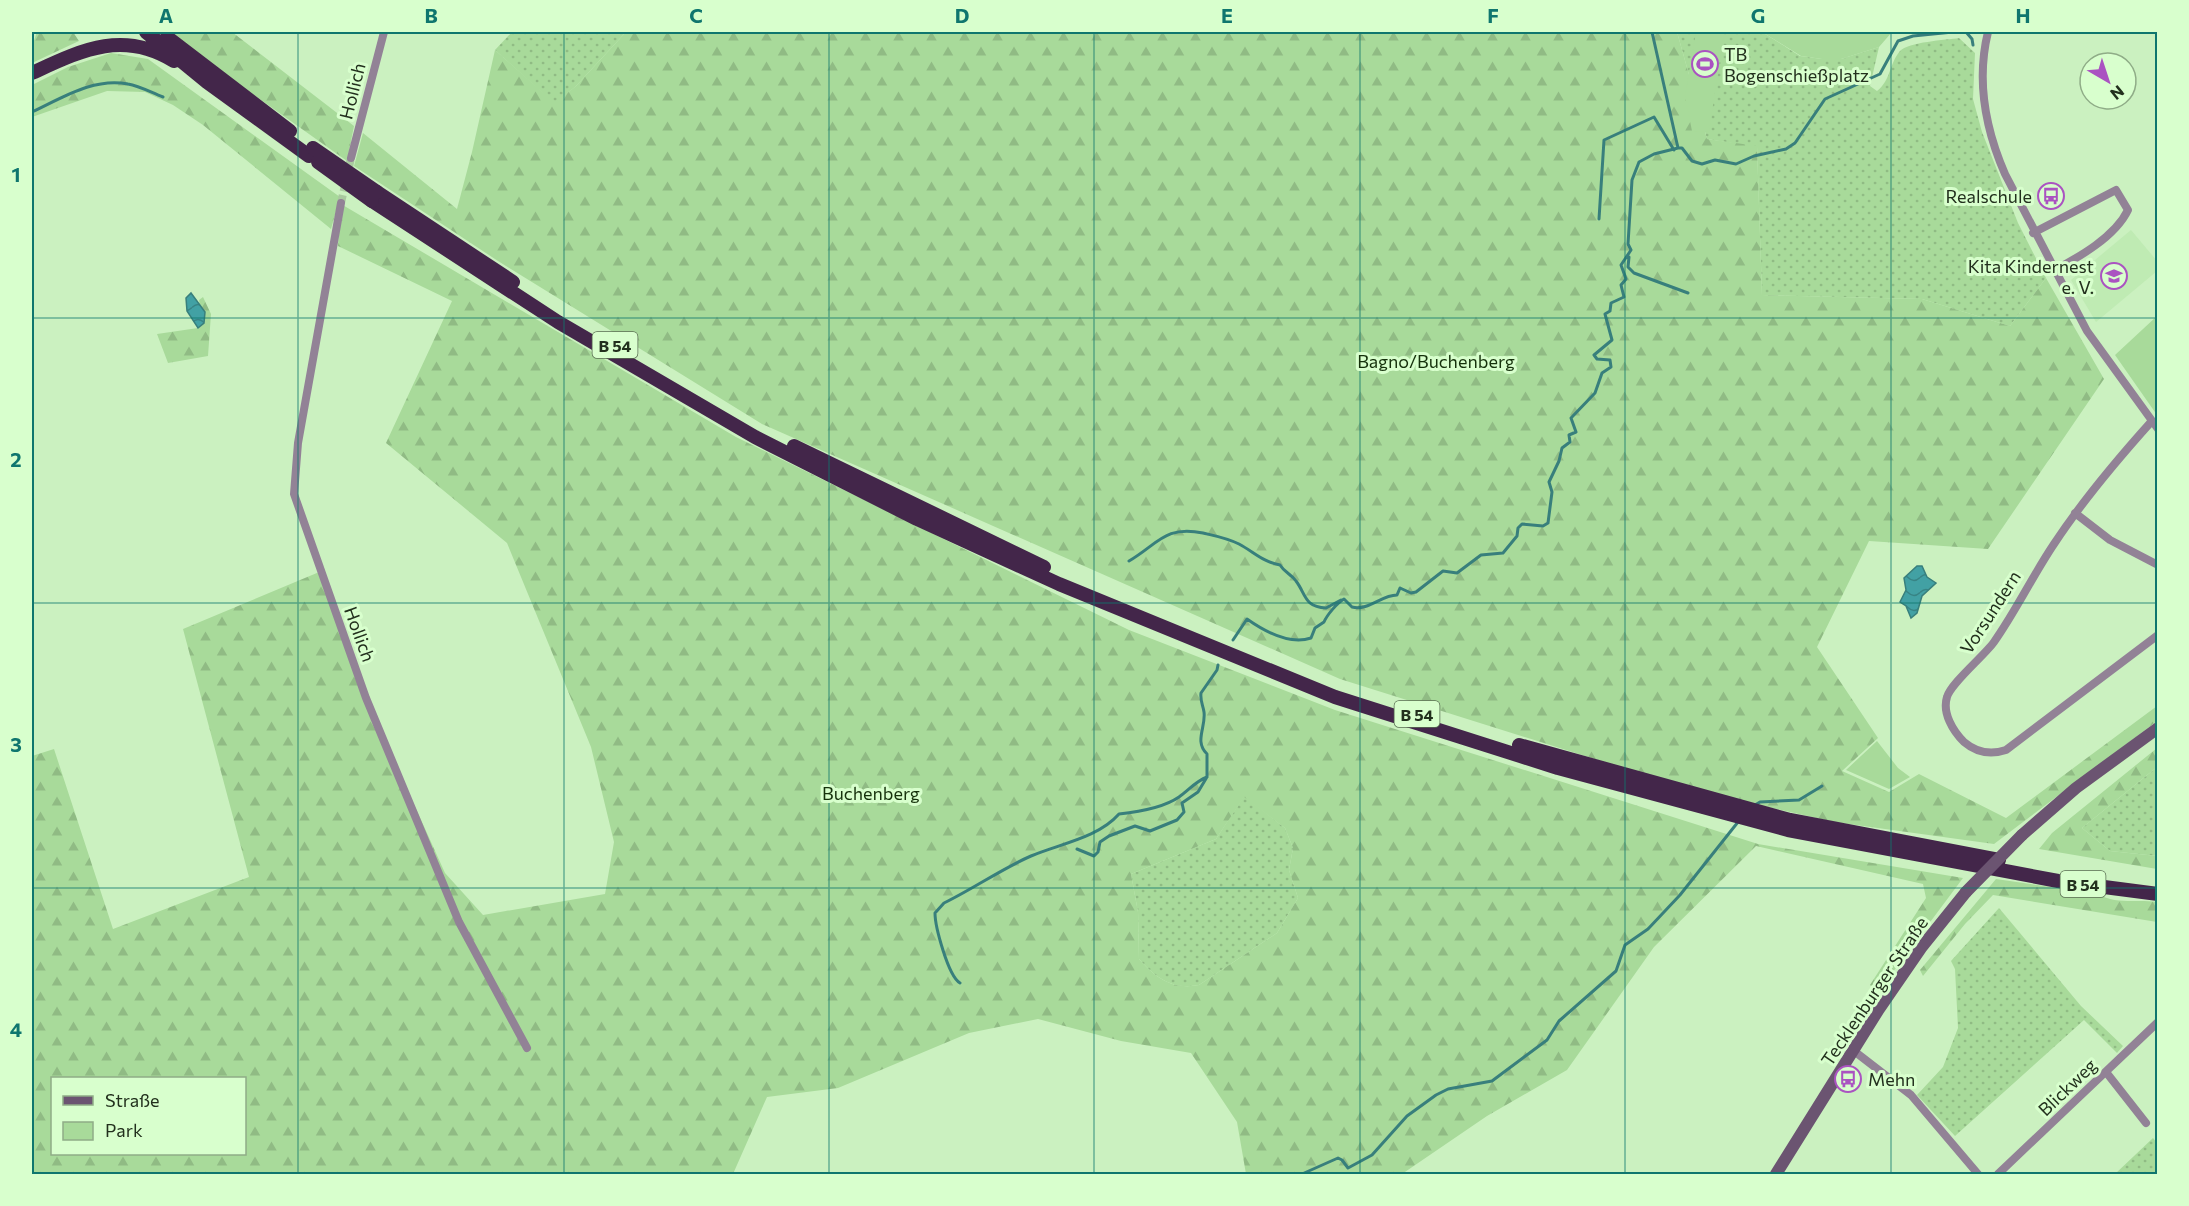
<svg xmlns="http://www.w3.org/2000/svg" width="2189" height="1206" font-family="Commissioner,sans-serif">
  <defs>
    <pattern id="grass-dots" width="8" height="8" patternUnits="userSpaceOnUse" patternTransform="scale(1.5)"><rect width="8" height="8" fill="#a8da9a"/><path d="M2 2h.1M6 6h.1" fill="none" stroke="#90bb84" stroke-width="1.8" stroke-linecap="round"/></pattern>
    <pattern id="forest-firs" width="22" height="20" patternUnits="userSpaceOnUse" patternTransform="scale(1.5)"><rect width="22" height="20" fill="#a8da9a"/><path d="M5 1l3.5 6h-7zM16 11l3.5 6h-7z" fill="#90bb84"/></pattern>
    <pattern id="water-waves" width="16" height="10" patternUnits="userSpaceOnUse" patternTransform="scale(1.5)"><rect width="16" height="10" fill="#42a1a4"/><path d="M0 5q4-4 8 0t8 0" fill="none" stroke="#378485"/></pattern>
  </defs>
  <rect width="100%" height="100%" fill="#cbf1c0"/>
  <path fill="#bfebb3" d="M 2131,230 L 2157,261 L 2157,271 L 2096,322 L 2071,280 Z"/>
  <path fill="url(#grass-dots)" d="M 512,32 L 626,32 L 576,86 L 555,104 L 495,50 Z
    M 1677,32 L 1762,32 L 1800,56 L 1822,59 L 1841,59 L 1879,47 L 1870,86 L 1877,91 C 1891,80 1889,64 1900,51 C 1908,42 1946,40 1959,38 L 1975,53 L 1973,99 L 1982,132 L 2018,223 L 2046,278 L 2010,326 L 1922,299 L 1762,295 L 1757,147 L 1707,139 Z
    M 2157,767 L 2157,856 L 2110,851 L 2082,828 Z
    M 1244,796 L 1285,828 L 1293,848 L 1289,870 L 1298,898 L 1277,933 L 1199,985 C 1172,990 1156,978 1139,959 L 1138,912 L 1131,874 L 1216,839 Z
    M 1999,908 L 2081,1006 L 2123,1046 L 2117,1053 L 2084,1020 L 1955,1136 L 1917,1095 L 1943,1067 L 1958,1028 L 1955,969 L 1951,961 Z
    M 2153,1138 L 2157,1143 L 2157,1174 L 2115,1174 Z"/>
  <path fill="url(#forest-firs)" fill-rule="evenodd" d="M 37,32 L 73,32 L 79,41 L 32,63 L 32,46 Z
    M 171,32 L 232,32 L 354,126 L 347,161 L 199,56 Z
    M 626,32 L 1677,32 L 1707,139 L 1757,146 L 1762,295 L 1922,299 L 2010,326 L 2046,278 L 2104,379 L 1988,549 L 1869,541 L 1817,647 L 1878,738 L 1842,771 L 1889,792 L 1919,774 L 2006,818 L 2157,706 L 2157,721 L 1994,844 L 1834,822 L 1693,790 L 1340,679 L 762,424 L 498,261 L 354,166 L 363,133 L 457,209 L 472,152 L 495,50 L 555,103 L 576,86 Z
    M 111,53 L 148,59 L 340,197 L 331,229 L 203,125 L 173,105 L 145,92 L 107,91 L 32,117 L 32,85 L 68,67 Z
    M 341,204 L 736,437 L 1129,630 L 1335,710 L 1758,844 L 1963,878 L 1878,992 L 1870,985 L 1926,898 L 1923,884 L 1756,846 L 1654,947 L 1567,1070 L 1487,1116 L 1402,1174 L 1246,1174 L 1237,1122 L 1191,1053 L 1121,1041 L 1038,1019 L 969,1033 L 838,1088 L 767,1097 L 733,1174 L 32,1174 L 32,756 L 54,749 L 113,929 L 249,877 L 183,629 L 324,570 L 366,698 L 445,873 L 483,915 L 605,894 L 614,842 L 591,747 L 507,543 L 386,443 L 452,301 L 338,246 ZM 1244,797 L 1285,828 L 1293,848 L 1289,870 L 1298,898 L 1277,933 L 1199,985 C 1172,990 1156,978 1139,959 L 1138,912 L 1131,874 L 1216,839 ZM 52,1078 L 244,1078 L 244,1154 L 52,1154 Z
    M 203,297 L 211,314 L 208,356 L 168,363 L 157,334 L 198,328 L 204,310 L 200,307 L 199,300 Z
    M 2157,748 L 2157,767 L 2082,828 L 2110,851 L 2157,856 L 2157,869 L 2039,849 L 2052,833 Z
    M 1996,879 L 2098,894 C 2116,905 2137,899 2157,902 L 2157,922 L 1993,895 L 1965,924 L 1923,976 L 1920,970 Z"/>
  <path fill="#a8da9a" d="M 1696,32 L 1724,32 L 1709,132 L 1692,131 L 1685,96 Z
    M 1762,32 L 1892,32 L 1879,47 L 1841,59 L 1822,59 L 1801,56 Z
    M 2157,316 L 2157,415 L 2115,355 Z
    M 1877,741 L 1898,768 L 1910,777 L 1889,789 L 1846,770 Z"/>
  <path fill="url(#water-waves)" stroke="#387f7c" stroke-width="1.5" d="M 191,293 L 205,312 L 204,323 L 198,328 L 187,311 L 186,298 Z
    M 1917,566 L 1922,566 L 1927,577 L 1936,583 L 1922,596 L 1917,613 L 1911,618 L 1906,606 L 1900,602 L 1906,590 L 1904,578 Z"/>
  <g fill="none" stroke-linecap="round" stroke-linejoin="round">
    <path stroke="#387f7c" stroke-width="3" d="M 1652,32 L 1678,148
      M 1966,32 L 1972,39 L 1973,45
      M 32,112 C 62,98 94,77 128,84 C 140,86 152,93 163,97
      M 1599,219 L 1604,140 L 1654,117 L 1674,150
      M 1629,257 L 1628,267 L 1634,273 L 1688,293
      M 1129,561 C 1158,544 1165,525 1203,533 C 1216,536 1227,538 1239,544 C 1254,552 1263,562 1280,565 C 1285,573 1291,574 1296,581 C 1306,594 1304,607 1326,608 L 1341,600
      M 1233,640 L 1247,619 C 1264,631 1290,645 1311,638 L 1315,628 L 1324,622 C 1327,615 1337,603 1344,599 L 1352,607 C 1369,611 1381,595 1397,595 L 1400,588 L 1411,593 L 1416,592 L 1443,571 L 1457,573 L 1481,555 L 1503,553 L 1517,536 L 1518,528 L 1522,524 L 1543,526 L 1548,523 L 1552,492 L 1549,482 L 1559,461 L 1562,448 L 1570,442 L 1569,435 L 1576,432 L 1571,418 L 1595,393 L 1602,373 L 1611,367 L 1610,360 L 1597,359 L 1594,355 L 1612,340 L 1605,314 L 1610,311 L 1611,303 L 1624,297 L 1621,285 L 1626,279 L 1621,265 L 1631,250 L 1628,244 L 1632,180 L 1639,162 L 1654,154 L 1678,148 L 1682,148 L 1692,161 L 1702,164 L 1715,160 L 1736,164 L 1754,156 L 1786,149 L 1795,143 L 1825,99 L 1880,74 L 1898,41 L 1913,36 L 1953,32
      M 1755,805 L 1760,802 L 1799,800 L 1822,786
      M 1077,849 L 1094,856 L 1098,852 L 1100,842 L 1109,836 L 1135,826 L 1150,831 L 1177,820 L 1184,812 L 1182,803 L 1198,792 L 1207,777
      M 960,983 C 948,976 935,926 935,913 L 944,903 C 973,889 1003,868 1031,856 C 1059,844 1098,838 1119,814 C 1138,812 1163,808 1179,797 C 1189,790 1196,781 1207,777 L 1207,754 C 1194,741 1206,728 1204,712 C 1203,705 1200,701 1201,693 L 1217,670 L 1218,665
      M 1302,1174 L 1338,1158 L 1342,1160 L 1348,1168 L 1372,1155 L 1407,1116 L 1436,1095 L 1448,1089 L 1492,1081 L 1547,1040 L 1559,1021 L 1616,971 L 1625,945 L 1648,929 L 1680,895 L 1738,822"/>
    <path stroke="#a9ca9f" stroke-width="8" stroke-dasharray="8 4" stroke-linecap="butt" d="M 341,203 L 351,158"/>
    <path stroke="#928296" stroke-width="8" d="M 1988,32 C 1976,81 1985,128 2005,174 L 2087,331 L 2158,429
      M 351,158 L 384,32
      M 341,203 L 298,443 L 294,494 L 366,698 L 459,922 L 527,1048
      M 2033,233 L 2116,190 L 2128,210 C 2115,237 2079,257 2053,271
      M 2151,422 C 2116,461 2083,500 2054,544 C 2033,575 2016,611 1994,642 C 1984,656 1951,683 1947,697 C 1942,713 1953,731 1964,742 C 1977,753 1991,755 2006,750 L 2158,635
      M 2075,513 L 2110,540 L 2158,565
      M 1854,1051 L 1911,1095 L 1978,1174
      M 2106,1072 L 2146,1123
      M 1998,1174 L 2158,1022"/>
    <path stroke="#6b5471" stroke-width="12" d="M 2022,835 L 2076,788 L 2158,728
      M 1776,1174 L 1879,1009 L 1921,948 L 1966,892"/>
    <path stroke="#43264a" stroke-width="14" d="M 146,32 L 207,82 L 309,156
      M 167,37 L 290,131
      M 32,73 C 80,51 122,29 174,61
      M 377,192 L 513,282
      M 372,201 L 558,322 L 755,437 L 917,519 L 1059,584 L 1335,697 L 1558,768 L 1788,830 L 2058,881 L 2158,894
      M 794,446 L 1044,567
      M 1519,745 L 1790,820 L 1999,860"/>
    <path stroke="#6b5471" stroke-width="12" d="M 1966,892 L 2022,835"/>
    <path stroke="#43264a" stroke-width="14" d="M 313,148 L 377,192
      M 318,162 L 372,201"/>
  </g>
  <path fill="none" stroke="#0f766e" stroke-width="1.5" stroke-opacity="0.55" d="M 298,32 L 298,1174M 564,32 L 564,1174M 829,32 L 829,1174M 1094,32 L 1094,1174M 1360,32 L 1360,1174M 1625,32 L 1625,1174M 1891,32 L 1891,1174M 32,318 L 2158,318M 32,603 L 2158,603M 32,888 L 2158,888"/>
  <defs>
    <symbol id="stadium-ring" viewBox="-11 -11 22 22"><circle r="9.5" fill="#d8ffcd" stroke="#aa53c1" stroke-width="1.5"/><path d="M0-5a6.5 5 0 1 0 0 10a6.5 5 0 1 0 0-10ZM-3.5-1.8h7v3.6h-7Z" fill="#aa53c1"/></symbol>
    <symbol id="bus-ring" viewBox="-11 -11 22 22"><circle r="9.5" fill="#d8ffcd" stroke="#aa53c1" stroke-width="1.5"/><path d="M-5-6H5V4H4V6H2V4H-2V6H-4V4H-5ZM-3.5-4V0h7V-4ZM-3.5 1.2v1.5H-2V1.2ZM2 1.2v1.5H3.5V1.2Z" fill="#aa53c1"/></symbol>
    <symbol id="school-ring" viewBox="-11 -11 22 22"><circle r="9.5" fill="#d8ffcd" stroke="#aa53c1" stroke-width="1.5"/><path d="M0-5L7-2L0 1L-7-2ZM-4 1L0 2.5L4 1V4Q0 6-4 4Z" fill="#aa53c1"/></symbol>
  </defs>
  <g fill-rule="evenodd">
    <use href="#stadium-ring" x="1690" y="49" width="30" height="30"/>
    <use href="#bus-ring" x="2036" y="181" width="30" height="30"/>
    <use href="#school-ring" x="2099" y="261" width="30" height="30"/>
    <use href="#bus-ring" x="1833" y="1064" width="30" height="30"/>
  </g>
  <g text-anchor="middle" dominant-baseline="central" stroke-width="6" stroke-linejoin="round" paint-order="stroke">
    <g fill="#d8ffcd" stroke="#596e52" stroke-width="1.5">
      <rect x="592.5" y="332" width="45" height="26" rx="4.5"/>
      <rect x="1394.5" y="701" width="45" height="26" rx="4.5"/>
      <rect x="2060.5" y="871" width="45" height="26" rx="4.5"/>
    </g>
    <g font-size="16" font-weight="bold" fill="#22301d">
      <text x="615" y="345">B 54</text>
      <text x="1417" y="714">B 54</text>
      <text x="2083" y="884">B 54</text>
    </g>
    <g font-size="18" fill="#22301d" stroke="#d8ffcd" text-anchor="start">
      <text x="1724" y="54">TB<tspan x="1724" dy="21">Bogenschießplatz</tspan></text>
      <text x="2032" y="196" text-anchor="end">Realschule</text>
      <text x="2094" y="266" text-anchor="end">Kita Kindernest<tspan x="2094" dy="21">e. V.</tspan></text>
      <text x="1868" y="1079">Mehn</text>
    </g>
    <g font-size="18" fill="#22301d" stroke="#d8ffcd">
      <text transform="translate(352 91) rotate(-76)">Hollich</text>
      <text transform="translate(1990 612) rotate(-57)">Vorsundern</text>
      <text transform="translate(360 634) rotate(70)">Hollich</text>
      <text transform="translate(1874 991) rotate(-56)">Tecklenburger Straße</text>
      <text transform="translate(2067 1087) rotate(-44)">Blickweg</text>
    </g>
    <g font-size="18" fill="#15310b" stroke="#d8ffcd">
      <text x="1436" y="361">Bagno/Buchenberg</text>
      <text x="871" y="793">Buchenberg</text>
    </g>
  </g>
  <rect width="2189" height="1206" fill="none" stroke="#d8ffcd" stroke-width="66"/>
  <rect x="51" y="1077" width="195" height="78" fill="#d8ffcd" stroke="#8fac87" stroke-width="1.5"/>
  <rect x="63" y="1096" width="30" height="9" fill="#6b5471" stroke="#8fac87" stroke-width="1.5"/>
  <text x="105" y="1107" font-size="18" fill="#22301d">Straße</text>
  <rect x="63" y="1122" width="30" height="18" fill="#a8da9a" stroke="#8fac87" stroke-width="1.5"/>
  <text x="105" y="1137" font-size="18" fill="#22301d">Park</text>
  <g transform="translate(2108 81) rotate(141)"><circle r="28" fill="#d8ffcd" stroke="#8fac87" stroke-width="1.5"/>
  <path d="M0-4.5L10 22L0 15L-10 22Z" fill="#aa53c1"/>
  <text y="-9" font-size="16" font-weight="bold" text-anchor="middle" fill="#22301d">N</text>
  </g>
  <rect x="33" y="33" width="2123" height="1140" fill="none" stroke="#0f766e" stroke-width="2"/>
  <g font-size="20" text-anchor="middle" font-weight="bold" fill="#0f766e">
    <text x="166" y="23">A</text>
    <text x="431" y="23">B</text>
    <text x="696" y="23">C</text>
    <text x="962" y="23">D</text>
    <text x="1227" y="23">E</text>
    <text x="1493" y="23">F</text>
    <text x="1758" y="23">G</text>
    <text x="2023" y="23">H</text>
    <text x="16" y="182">1</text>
    <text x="16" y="467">2</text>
    <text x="16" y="752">3</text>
    <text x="16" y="1037">4</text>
  </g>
</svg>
